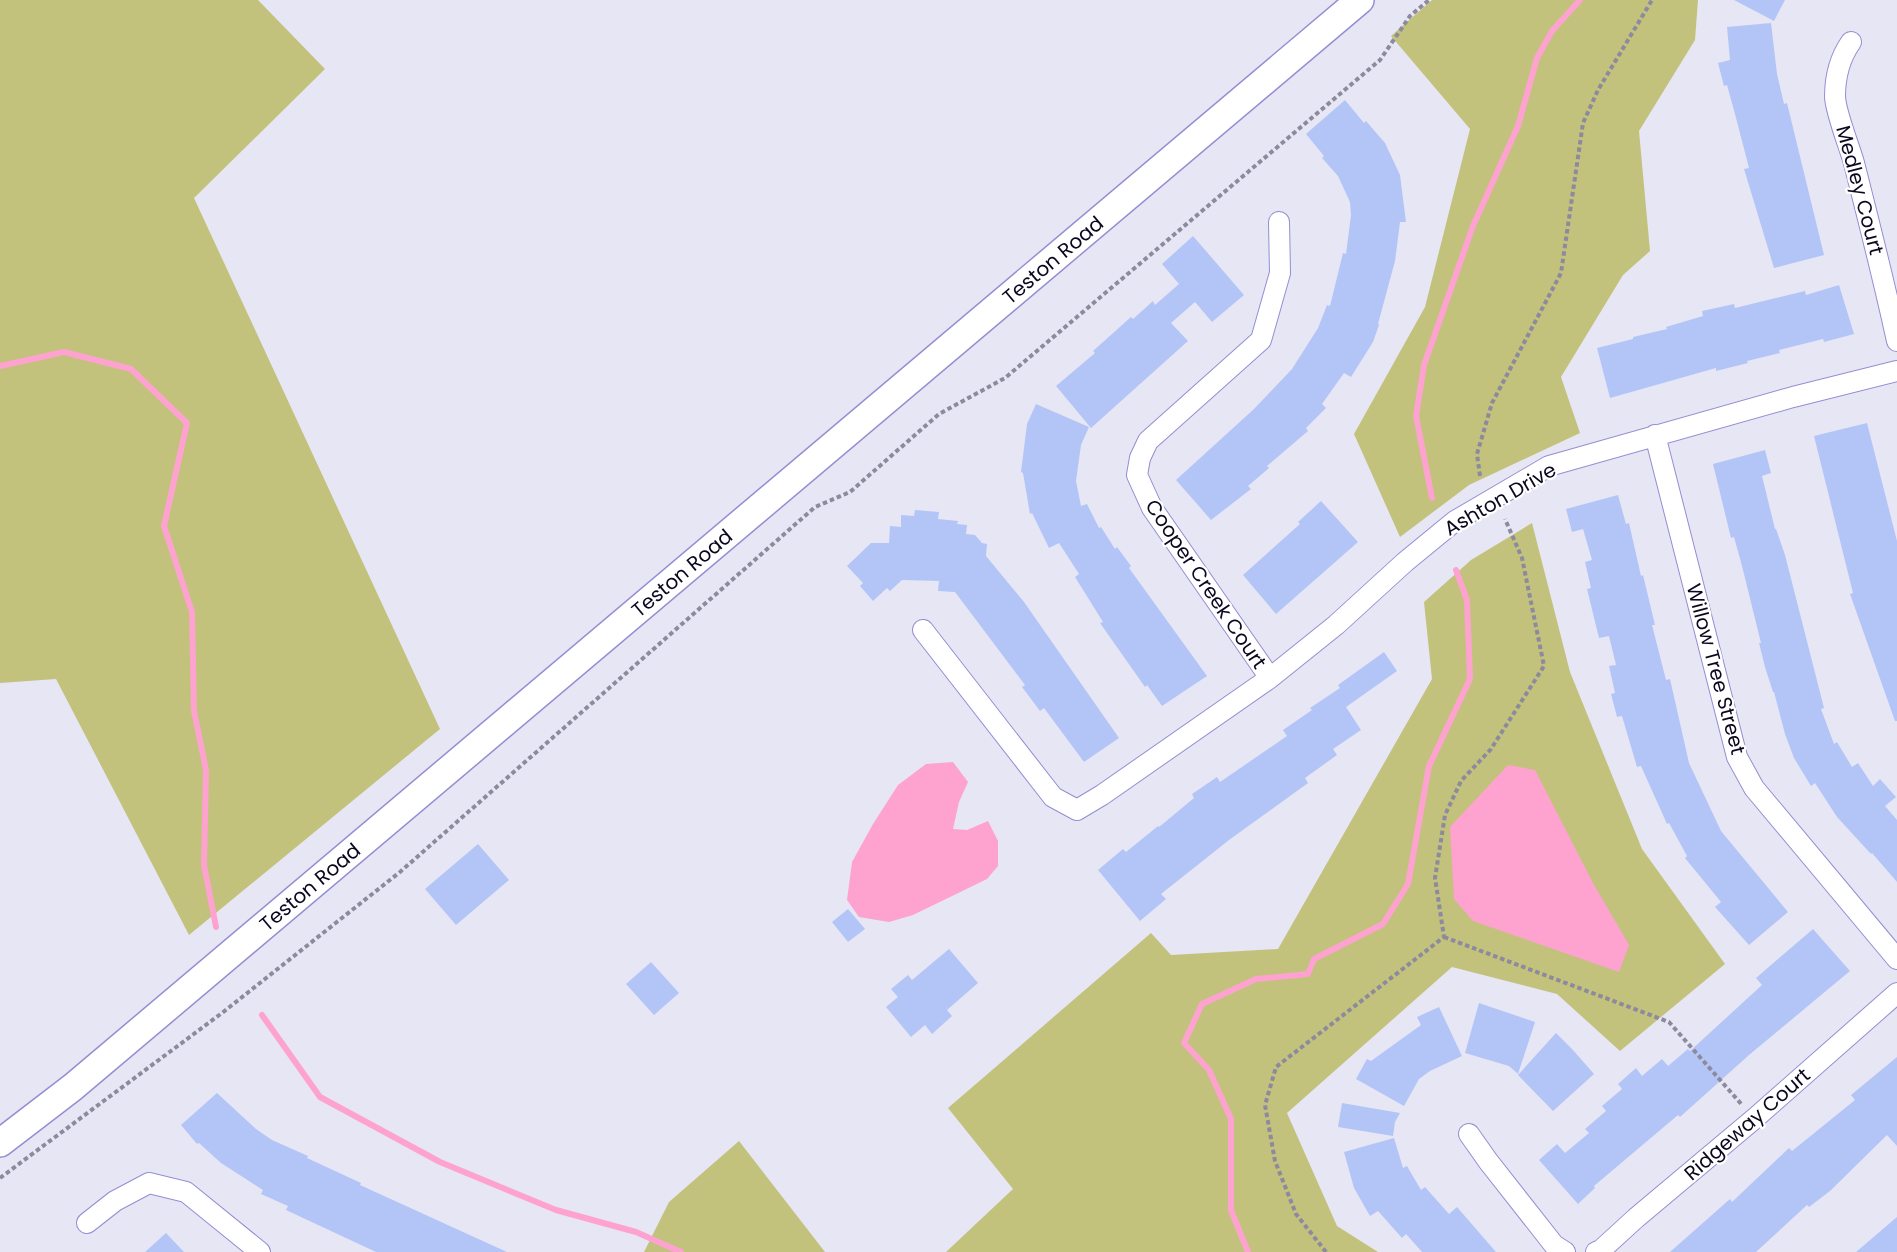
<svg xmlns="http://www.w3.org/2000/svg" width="1897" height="1252" font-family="Poppins,sans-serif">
  <rect width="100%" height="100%" fill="#e7e6f5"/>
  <path fill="#c2c27d" d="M 0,0 L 258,0 L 325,69 L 194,198 L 440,729 L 189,935 L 56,679 L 0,683 Z
    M 1432,0 L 1698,0 L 1695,40 L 1639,131 L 1650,251 L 1623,275 L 1561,377 L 1580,433 L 1469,485 L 1400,537 L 1354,434 L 1425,307 L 1470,129 L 1391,36 Z
    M 1532,523 L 1570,672 L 1642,849 L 1725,964 L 1620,1051 L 1557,994 L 1452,967 L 1287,1113 L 1337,1226 L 1378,1252 L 946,1252 L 1013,1189 L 948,1108 L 1151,933 L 1171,955 L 1278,949 L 1432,679 L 1424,602 L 1471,560 Z
    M 739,1141 L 825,1252 L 644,1252 L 669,1202 Z"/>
  <path fill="#fea2d0" d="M 953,762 L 968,782 L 959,802 L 953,829 L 967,830 L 988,821 L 998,841 L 998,866 L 987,879 L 913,915 L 889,922 L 859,917 L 847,900 L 852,862 L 873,824 L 898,785 L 926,764 Z
    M 1508,765 L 1535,770 L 1593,883 L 1629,945 L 1619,972 L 1473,921 L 1454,899 L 1450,827 Z"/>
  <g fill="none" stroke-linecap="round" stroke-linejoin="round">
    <path stroke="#fea2d0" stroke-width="6" d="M 0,366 L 64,352 L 131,369 L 187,423 L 164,526 L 192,612 L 194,711 L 206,770 L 204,865 L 216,927
      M 1432,498 L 1416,416 L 1424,365 L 1473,226 L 1518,126 L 1537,58 L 1552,31 L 1580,0
      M 262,1015 L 320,1097 L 440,1162 L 556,1210 L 636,1232 L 681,1252
      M 1248,1252 L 1231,1210 L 1231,1119 L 1209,1070 L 1184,1043 L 1202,1004 L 1256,979 L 1308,974 L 1314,959 L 1383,924 L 1408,884 L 1429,766 L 1470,679 L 1467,600 L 1456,570"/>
  </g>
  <path fill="#b3c5f7" d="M 1734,0 L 1785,0 L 1774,21 Z
    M 1771,23 L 1777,74 L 1784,104 L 1787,103 L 1824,255 L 1774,268 L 1744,169 L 1749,168 L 1735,114 L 1727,85 L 1724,86 L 1718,63 L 1730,60 L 1727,27 Z
    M 1345,100 L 1364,123 L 1366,121 L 1385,143 L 1400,175 L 1406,222 L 1400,222 L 1395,261 L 1378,324 L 1379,325 L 1373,342 L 1351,377 L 1344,373 L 1322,404 L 1326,408 L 1306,428 L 1308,431 L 1267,466 L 1269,468 L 1248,486 L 1251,489 L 1211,520 L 1176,480 L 1254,409 L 1292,369 L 1318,328 L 1327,305 L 1330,306 L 1343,253 L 1346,254 L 1351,215 L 1350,202 L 1338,176 L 1322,158 L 1324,156 L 1306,134 Z
    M 1193,236 L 1244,295 L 1212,322 L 1195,302 L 1171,323 L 1188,341 L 1091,428 L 1056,386 L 1095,353 L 1093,351 L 1131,317 L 1133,319 L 1153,301 L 1155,305 L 1179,284 L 1162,264 Z
    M 1839,285 L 1854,334 L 1824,342 L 1823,339 L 1779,350 L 1780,353 L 1747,361 L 1748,363 L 1716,371 L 1716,368 L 1610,398 L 1597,348 L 1633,339 L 1633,337 L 1667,329 L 1666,327 L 1703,316 L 1702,311 L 1734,304 L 1735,308 L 1805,291 L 1806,295 Z
    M 1036,404 L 1089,427 L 1081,445 L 1076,481 L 1081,506 L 1087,504 L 1099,528 L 1101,527 L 1115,549 L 1117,547 L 1131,566 L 1129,568 L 1207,676 L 1162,706 L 1147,685 L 1145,687 L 1100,623 L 1103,622 L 1075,577 L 1079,574 L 1059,543 L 1049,548 L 1032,513 L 1030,514 L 1023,473 L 1021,472 L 1027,424 Z
    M 1867,423 L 1897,541 L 1897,721 L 1895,721 L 1850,594 L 1853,593 L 1814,436 Z
    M 1765,450 L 1771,473 L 1762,476 L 1775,529 L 1776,529 L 1785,555 L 1824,708 L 1821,709 L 1834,744 L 1837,742 L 1852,767 L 1858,763 L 1873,786 L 1880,779 L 1896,797 L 1885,806 L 1897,820 L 1897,882 L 1872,853 L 1871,854 L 1837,817 L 1815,783 L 1811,786 L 1794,758 L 1785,734 L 1774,692 L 1773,692 L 1765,667 L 1759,643 L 1761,643 L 1742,566 L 1734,537 L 1731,538 L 1713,464 Z
    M 1618,495 L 1626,524 L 1629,523 L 1641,576 L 1643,575 L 1655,625 L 1652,625 L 1666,680 L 1670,679 L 1689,763 L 1721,831 L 1788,912 L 1749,945 L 1715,907 L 1721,902 L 1685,858 L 1687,856 L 1669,823 L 1667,824 L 1641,766 L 1637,767 L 1622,716 L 1617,717 L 1611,694 L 1615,693 L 1609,666 L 1616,665 L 1609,636 L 1599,638 L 1587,589 L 1591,588 L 1585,562 L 1592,560 L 1583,529 L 1572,532 L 1566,509 Z
    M 1321,501 L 1358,542 L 1276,614 L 1243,575 L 1300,524 L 1298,522 Z
    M 915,510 L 939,512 L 938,519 L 958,521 L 957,524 L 967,525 L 966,534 L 975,535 L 982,543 L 987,544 L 986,556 L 1024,602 L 1119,738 L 1084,762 L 1044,708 L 1040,711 L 1022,687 L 1025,685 L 955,592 L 938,591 L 939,581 L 902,580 L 890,591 L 887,588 L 873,601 L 860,586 L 863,583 L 847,566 L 871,543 L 889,543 L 890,526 L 901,527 L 901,515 L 914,516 Z
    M 1384,652 L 1397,671 L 1346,707 L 1361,730 L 1333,749 L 1337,755 L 1305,778 L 1308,783 L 1229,840 L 1161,894 L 1166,899 L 1140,921 L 1098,870 L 1123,849 L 1126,852 L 1158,826 L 1159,827 L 1194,798 L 1192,794 L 1217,777 L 1220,782 L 1287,736 L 1283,730 L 1312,710 L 1310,708 L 1340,688 L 1338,685 Z
    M 478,844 L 509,880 L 456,925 L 425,889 Z
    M 848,909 L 865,929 L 848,942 L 832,922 Z
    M 1813,929 L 1850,971 L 1749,1055 L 1680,1117 L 1678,1115 L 1594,1186 L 1595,1188 L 1578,1204 L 1539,1160 L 1557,1144 L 1565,1153 L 1589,1133 L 1585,1129 L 1606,1111 L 1602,1106 L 1622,1089 L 1618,1084 L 1636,1068 L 1642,1076 L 1662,1059 L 1668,1066 L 1688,1049 L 1690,1051 L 1762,985 L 1756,978 Z
    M 949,949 L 978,983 L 947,1010 L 952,1016 L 932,1034 L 925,1025 L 911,1037 L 886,1007 L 898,997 L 891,989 L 908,975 L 912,980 Z
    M 651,962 L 679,993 L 654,1015 L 626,984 Z
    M 1479,1003 L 1535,1022 L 1518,1074 L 1509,1066 L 1465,1053 Z
    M 1439,1007 L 1462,1056 L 1430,1071 L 1419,1079 L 1404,1106 L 1356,1079 L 1367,1059 L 1371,1061 L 1421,1025 L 1417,1017 Z
    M 1556,1033 L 1573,1050 L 1594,1074 L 1553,1111 L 1518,1075 Z
    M 1897,1057 L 1897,1146 L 1887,1135 L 1830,1191 L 1809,1207 L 1807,1205 L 1756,1252 L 1670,1252 L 1730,1199 L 1732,1202 L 1789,1148 L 1792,1151 L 1855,1100 L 1851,1095 Z
    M 217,1093 L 256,1129 L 272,1140 L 308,1156 L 307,1158 L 361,1183 L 360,1185 L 507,1252 L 376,1252 L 286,1210 L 288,1206 L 261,1194 L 263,1190 L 221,1163 L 199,1143 L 197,1144 L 181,1125 Z
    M 1342,1103 L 1400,1113 L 1395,1122 L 1393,1136 L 1338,1127 Z
    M 1394,1138 L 1403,1168 L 1407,1166 L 1421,1190 L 1425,1187 L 1449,1214 L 1457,1207 L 1496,1252 L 1422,1252 L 1406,1234 L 1402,1238 L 1378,1211 L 1370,1216 L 1354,1188 L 1344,1152 Z
    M 1897,1217 L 1897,1252 L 1856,1252 Z
    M 166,1233 L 184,1252 L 145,1252 Z"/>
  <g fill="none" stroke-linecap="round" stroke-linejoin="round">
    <defs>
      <path id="minor" d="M 1851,42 C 1839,59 1835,76 1835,97 C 1836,114 1849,145 1854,163 C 1869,222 1884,281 1897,341
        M 1655,435 L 1737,757 L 1754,788 L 1897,959
        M 923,630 L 1053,797 L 1077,810 L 1102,795 L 1270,678 L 1336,625 L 1405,562 L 1455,521 L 1549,466 L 1793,397 L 1897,371
        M 1270,678 L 1152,508 L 1137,475 L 1140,458 L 1148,441 L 1261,340 L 1280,273 L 1279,222
        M 1469,1134 L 1488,1161 L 1554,1245 L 1565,1252
        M 87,1223 L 115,1201 L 149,1183 L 186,1192 L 260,1252
        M 1596,1252 L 1601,1250 L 1636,1218 L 1754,1119 L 1897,993"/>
      <path id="secondary" d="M 0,1143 L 73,1087 L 1360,0"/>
    </defs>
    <use href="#minor" stroke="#958dd2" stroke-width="22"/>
    <use href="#secondary" stroke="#958dd2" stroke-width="30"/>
    <path stroke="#8c8a9c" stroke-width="4" stroke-dasharray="4.5 3" stroke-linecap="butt" d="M 1480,476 L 1477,454 L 1492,403 L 1561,273 L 1583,123 L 1598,90 L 1652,0
      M 1444,937 L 1669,1022 L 1743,1106
      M 0,1178 L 222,1013 L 400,872 L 815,507 L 850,492 L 939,414 L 1005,378 L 1380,60 L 1410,16 L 1429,0
      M 1326,1252 L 1296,1214 L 1275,1161 L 1265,1105 L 1276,1067 L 1444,937 L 1435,878 L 1445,815 L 1461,781 L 1491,749 L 1544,666 L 1522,558 L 1505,519"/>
    <use href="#minor" stroke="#fff" stroke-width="20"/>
    <use href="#secondary" stroke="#fff" stroke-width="27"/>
  </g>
  <g text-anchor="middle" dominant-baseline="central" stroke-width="4.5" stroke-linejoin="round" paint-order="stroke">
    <g font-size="20" fill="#0c071f" stroke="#fff">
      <text transform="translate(1860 190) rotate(75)">Medley Court</text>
      <text transform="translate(1053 260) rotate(-40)">Teston Road</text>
      <text transform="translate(1500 499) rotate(-30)">Ashton Drive</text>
      <text transform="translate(682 573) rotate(-40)">Teston Road</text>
      <text transform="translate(1206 584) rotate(56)">Cooper Creek Court</text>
      <text transform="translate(1716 669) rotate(75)">Willow Tree Street</text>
      <text transform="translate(310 887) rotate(-40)">Teston Road</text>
      <text transform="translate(1747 1124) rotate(-41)">Ridgeway Court</text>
    </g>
  </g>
</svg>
